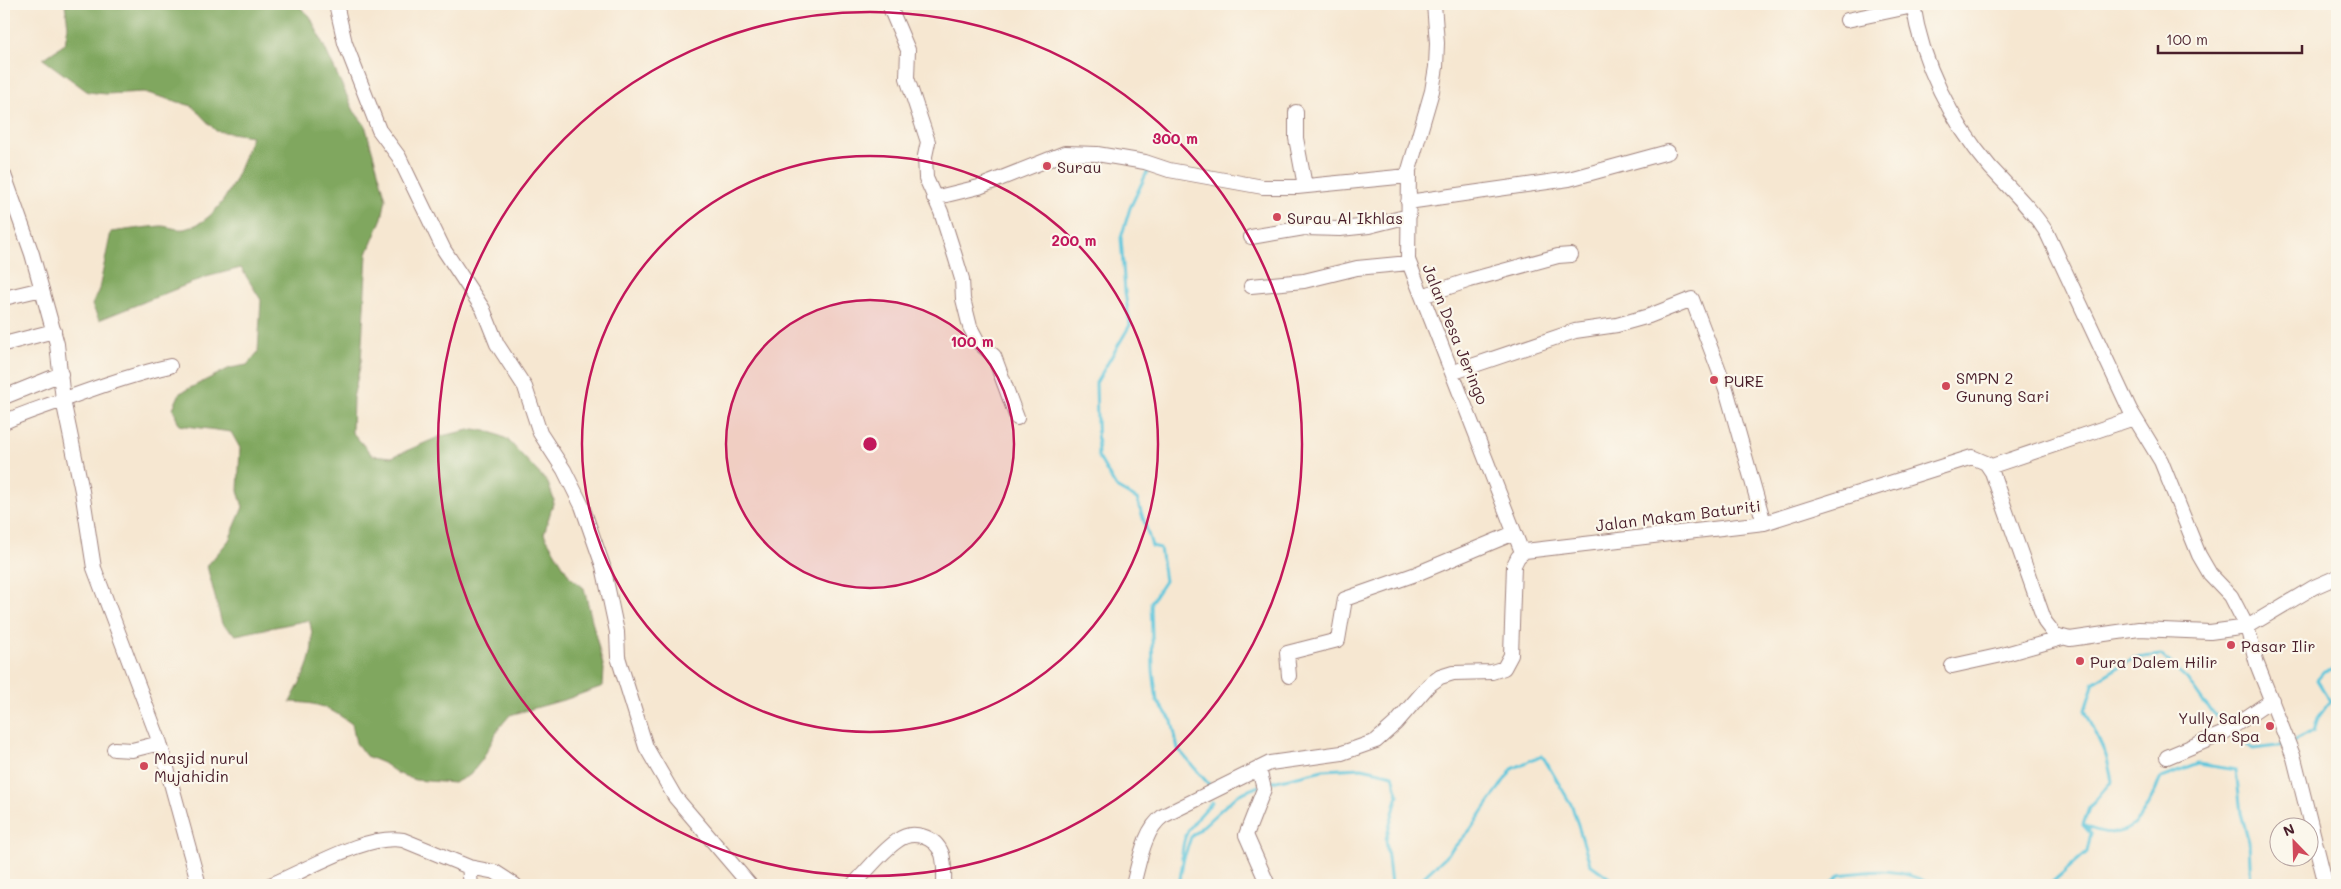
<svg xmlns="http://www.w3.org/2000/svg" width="2341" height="889" font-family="Mali,sans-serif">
  <rect width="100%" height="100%" fill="#fbf7ec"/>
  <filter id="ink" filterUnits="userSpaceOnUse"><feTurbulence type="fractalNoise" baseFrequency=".02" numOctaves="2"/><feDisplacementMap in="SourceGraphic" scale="10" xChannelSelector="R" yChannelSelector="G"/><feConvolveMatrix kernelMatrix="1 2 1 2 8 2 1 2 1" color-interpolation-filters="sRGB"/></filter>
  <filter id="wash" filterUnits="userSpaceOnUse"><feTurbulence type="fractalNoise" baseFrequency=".0096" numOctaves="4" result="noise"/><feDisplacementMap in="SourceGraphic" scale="20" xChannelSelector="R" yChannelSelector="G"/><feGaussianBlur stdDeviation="1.12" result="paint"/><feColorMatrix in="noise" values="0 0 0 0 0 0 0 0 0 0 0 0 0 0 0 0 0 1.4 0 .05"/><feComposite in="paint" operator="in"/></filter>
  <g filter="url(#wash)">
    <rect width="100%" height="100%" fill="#f6e7d1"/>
    <path fill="#80a75e" stroke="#656344" d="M 65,4 L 296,4 L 310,16 L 354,111 L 365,125 L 386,199 L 382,218 L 367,254 L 361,362 L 353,398 L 352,432 L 372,455 L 392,457 L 441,436 L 474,429 L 491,432 L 507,439 L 548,483 L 554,500 L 544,534 L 570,577 L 584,588 L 604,669 L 603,686 L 567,699 L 510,715 L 499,728 L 482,760 L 470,775 L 454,783 L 415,780 L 397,773 L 383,763 L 366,756 L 356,743 L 352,724 C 328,707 320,703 290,702 C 304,675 319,651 309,620 L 236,635 L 222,624 L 207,566 L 229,540 L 243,507 L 238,491 L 240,448 L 231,432 L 179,425 L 173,408 L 180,393 L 230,368 L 247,365 L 258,352 L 261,300 L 241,268 L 206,277 L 99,320 L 92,305 L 99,289 L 111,232 C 127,230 144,227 161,226 C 168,226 176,230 184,229 C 225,220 239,170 252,136 L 216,131 L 192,106 L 144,92 L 106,94 L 88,92 L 43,59 L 65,44 L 68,26 Z"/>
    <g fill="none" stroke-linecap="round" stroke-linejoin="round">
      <path stroke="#5fc6dc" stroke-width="3" d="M 1149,168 L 1130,208 L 1121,238 L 1125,292 L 1130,325 L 1096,383 L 1098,456 L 1116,487 L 1137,499 L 1152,546 L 1160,548 L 1165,581 L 1151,602 L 1153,670 L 1157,701 L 1172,721 L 1178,749 L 1212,788
        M 2231,732 L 2253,749 L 2286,745
        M 2291,742 L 2314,731 L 2318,718 L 2330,701 L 2317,680 L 2325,671 L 2337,668
        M 1272,782 L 1323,770 L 1362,768 L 1393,775 L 1398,795 L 1386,839 L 1391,885
        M 2085,826 C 2132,848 2144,814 2161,778 L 2198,764 L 2236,770 L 2241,813 L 2249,842 L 2251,885
        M 1182,858 C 1182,829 1195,822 1212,802
        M 1179,885 L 1183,861 L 1191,837 L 1237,795 L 1259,786
        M 1415,885 L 1445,857 L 1470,830 L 1512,769 L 1542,755 L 1572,806 L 1590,864 L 1619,885
        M 1831,885 L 1839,875 C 1875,870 1899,867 1933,885
        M 2049,885 L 2087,852 L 2091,834 L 2083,825 L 2089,808 L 2112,781 L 2107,758 L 2085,710 L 2094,682 L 2134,658 L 2161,655 L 2187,679 L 2204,703 L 2227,727"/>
    </g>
  </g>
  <g filter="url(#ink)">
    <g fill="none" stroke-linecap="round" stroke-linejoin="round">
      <defs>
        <path id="minor" d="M 336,4 L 345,43 L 379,130 L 399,157 L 444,250 L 483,309 L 497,344 L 525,387 L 540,433 L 564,470 L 582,506 L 603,566 L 617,632 L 618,657 L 646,747 L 675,797 L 750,885
          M 891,4 L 891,10 L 908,50 L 907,78 L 928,142 L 925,156 L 926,178 L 941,212 L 955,256 L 962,279 L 963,299 L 970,327 L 978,342 L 994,356 L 1017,418
          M 1434,4 L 1437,43 L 1436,67 L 1432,91 L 1409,170 L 1408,260 L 1522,552
          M 1913,4 C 1922,64 1951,121 1990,167 C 2010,189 2031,208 2047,233 L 2130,410 L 2161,461 L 2199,555 L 2210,574 L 2231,596 L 2247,627 L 2314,587 L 2337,577
          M 1847,20 L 1913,6
          M 1296,112 L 1296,138 L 1305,186
          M 4,175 L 32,254 L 57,344 L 63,400 L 82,491 L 94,568 L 160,743 L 199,885
          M 934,198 L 979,187 L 1065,153 L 1097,154 L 1145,162 L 1169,170 L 1263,187 L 1297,187 L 1408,176
          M 1408,202 L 1569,179 L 1668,152
          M 1251,237 L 1304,228 L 1340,229 L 1369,226 L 1409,216
          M 1251,286 L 1304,281 L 1357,268 L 1409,263
          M 1422,296 L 1470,280 L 1558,256 L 1571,255
          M 4,298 L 42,289
          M 4,344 L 54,331
          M 1454,372 L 1575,331 L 1617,325 L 1649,316 L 1692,299 L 1726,389 L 1764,523
          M 4,397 L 61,374
          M 4,422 C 24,413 44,407 65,399 C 100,386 134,374 170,366
          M 1989,467 L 2134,418
          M 1952,666 L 2002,655 L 2062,638
          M 1289,676 L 1287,653 L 1338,640 L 1345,599 L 1416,574 L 1514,533
          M 114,749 L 132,750 L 160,743
          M 2167,757 L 2222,734 L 2272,700
          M 1259,769 L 1264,789 L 1246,835 L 1268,885
          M 469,867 L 471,885
          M 270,885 C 308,870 364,834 403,840 L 469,867 L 495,872 L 515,885
          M 853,885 C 867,871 880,853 897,841 C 912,829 935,836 942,854 C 945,864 944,875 944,885
          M 1133,885 C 1139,864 1144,829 1163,816 L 1270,763 L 1342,753 L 1376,741 L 1396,723 L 1429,685 L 1440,677 L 1453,673 L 1492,672 L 1504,668 L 1511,655 L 1514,565 L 1518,557 L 1525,551 L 1764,523 L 1972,457 L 1986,463 L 1992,472 L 2045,622 L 2055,635 L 2070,639 L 2139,629 L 2210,632 L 2247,627 L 2257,664 L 2294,758 L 2326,885"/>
      </defs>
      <use href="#minor" stroke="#a0837e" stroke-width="16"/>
      <use href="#minor" stroke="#fff" stroke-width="14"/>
    </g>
  </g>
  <circle cx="870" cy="444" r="144" fill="#c2185b" fill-opacity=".12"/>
  <g fill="none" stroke="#c2185b" stroke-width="2.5">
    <circle cx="870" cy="444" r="144"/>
    <circle cx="870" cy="444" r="288"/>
    <circle cx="870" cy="444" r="432"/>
  </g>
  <g fill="#d1495b" stroke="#fbf7ec" stroke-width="2">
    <circle cx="1047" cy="166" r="5"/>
    <circle cx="1277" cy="217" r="5"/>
    <circle cx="1714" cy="380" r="5"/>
    <circle cx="1946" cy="386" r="5"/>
    <circle cx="2231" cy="645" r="5"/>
    <circle cx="2080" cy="661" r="5"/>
    <circle cx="2270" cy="726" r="5"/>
    <circle cx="144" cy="766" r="5"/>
  </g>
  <g text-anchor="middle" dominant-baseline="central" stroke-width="4.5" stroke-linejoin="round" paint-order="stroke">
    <g font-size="16" fill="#4a1f2b" stroke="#fbf7ec" text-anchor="start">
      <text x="1057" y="166">Surau</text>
      <text x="1287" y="217">Surau Al Ikhlas</text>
      <text x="1956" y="377">SMPN 2<tspan x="1956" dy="18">Gunung Sari</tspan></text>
      <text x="1724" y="380">PURE</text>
      <text x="2241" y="645">Pasar Ilir</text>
      <text x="2090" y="661">Pura Dalem Hilir</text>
      <text x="2260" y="717" text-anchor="end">Yully Salon<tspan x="2260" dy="18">dan Spa</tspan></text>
      <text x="154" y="757">Masjid nurul<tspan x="154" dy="18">Mujahidin</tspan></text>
    </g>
    <g font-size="16" fill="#4a1f2b" stroke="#fbf7ec">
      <text transform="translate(1456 334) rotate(68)">Jalan Desa Jeringo</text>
      <text transform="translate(1678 515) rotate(-7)">Jalan Makam Baturiti</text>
    </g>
  </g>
  <circle cx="870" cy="444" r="8" fill="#c2185b" stroke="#fbf7ec" stroke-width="2.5"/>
  <g font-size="15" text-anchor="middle" font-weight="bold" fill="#c2185b" stroke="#fbf7ec" stroke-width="4.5" stroke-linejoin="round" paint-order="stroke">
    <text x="1175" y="144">300 m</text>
    <text x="1074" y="246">200 m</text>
    <text x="972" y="347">100 m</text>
  </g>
  <rect width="2341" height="889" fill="none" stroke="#fbf7ec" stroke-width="20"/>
  <g transform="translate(2294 842) rotate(337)"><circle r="24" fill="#fbf7ec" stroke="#b4a19f"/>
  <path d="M0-4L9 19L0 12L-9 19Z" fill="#d1495b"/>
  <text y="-8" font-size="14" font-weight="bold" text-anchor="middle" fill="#4a1f2b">N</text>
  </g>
  <path d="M2158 45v8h144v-8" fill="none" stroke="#4a1f2b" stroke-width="2.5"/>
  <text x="2166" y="45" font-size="15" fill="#4a1f2b" stroke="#fbf7ec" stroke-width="4" paint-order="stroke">100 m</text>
</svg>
